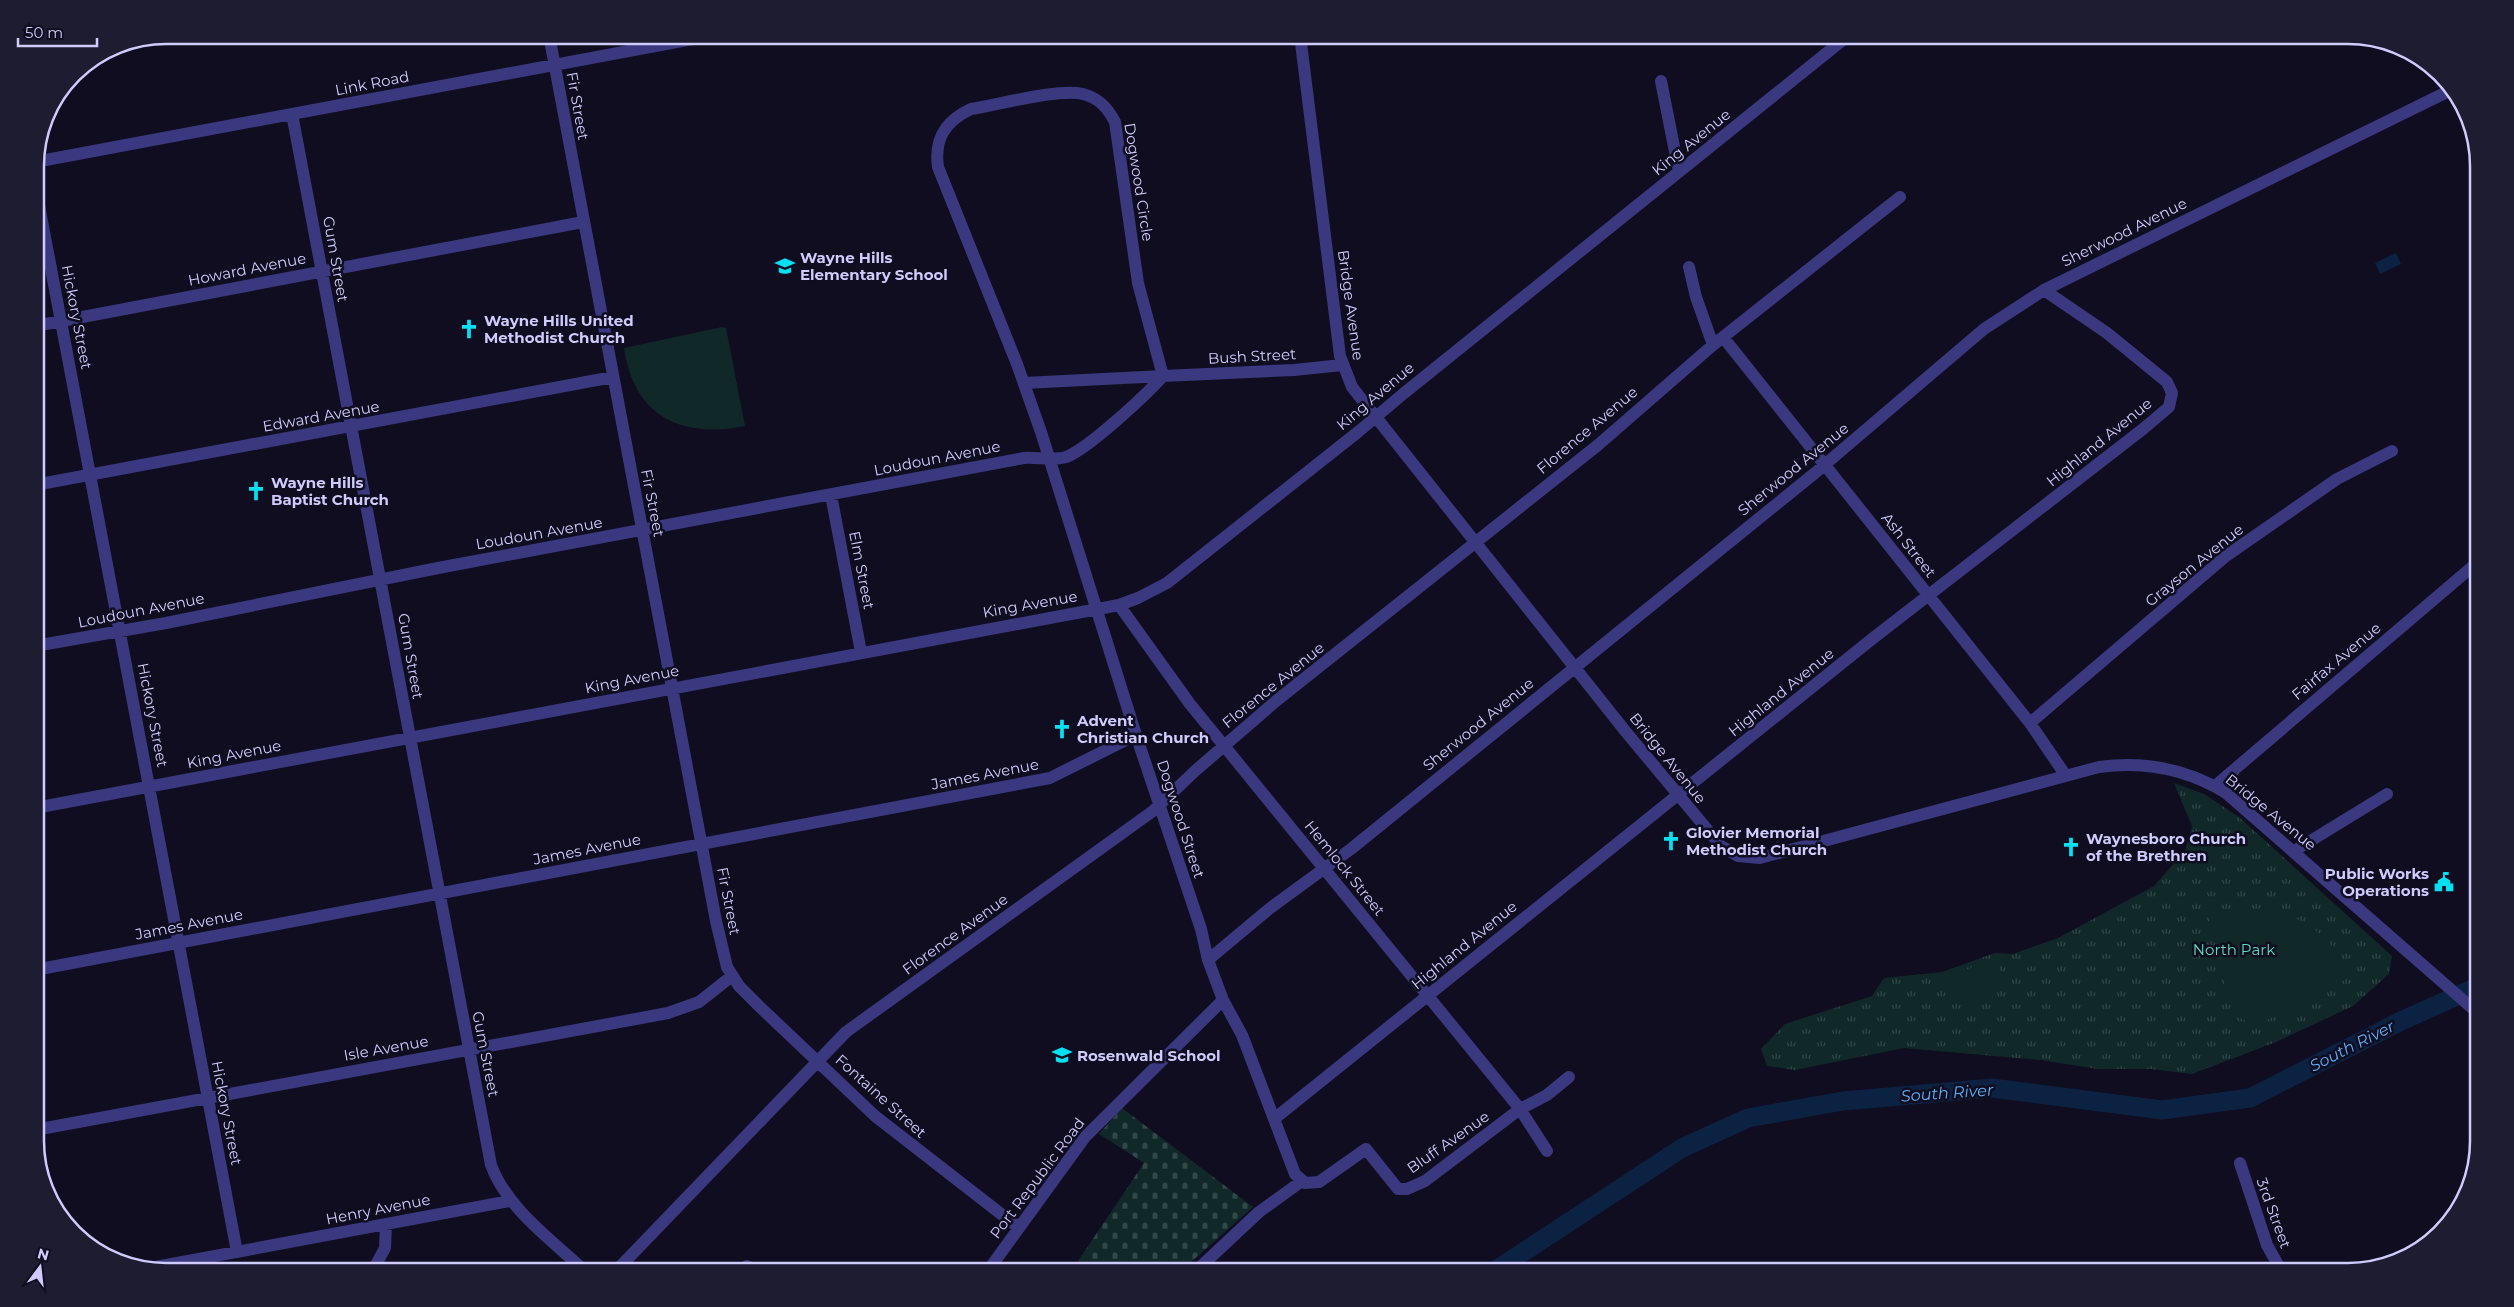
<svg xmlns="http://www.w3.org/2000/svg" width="2514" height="1307" font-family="Montserrat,sans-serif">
  <defs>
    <pattern id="cemetery-stones" width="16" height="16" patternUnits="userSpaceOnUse" patternTransform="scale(1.25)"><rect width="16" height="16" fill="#102928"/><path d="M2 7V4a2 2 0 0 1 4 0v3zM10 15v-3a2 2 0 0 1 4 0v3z" fill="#324748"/></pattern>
    <pattern id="park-tufts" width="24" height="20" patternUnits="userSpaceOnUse" patternTransform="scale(1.25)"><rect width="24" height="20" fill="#102928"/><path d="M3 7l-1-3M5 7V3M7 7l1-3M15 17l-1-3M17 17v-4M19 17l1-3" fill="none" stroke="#324748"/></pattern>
  </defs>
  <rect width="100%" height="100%" fill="#0f0d1f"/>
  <path fill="url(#cemetery-stones)" d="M 1122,1108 L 1253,1207 L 1180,1272 L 1093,1272 L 1078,1261 L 1144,1163 L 1099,1134 Z"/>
  <path fill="url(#park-tufts)" d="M 2174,783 L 2204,794 L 2239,817 L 2392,956 L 2389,974 L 2353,1006 L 2276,1042 L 2192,1074 L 2151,1069 L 2098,1069 L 2040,1060 L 1904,1048 L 1795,1070 L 1767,1066 L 1761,1049 L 1785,1024 L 1872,996 L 1884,978 L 1942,972 L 1995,953 L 2013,954 L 2058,938 L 2154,886 L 2185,851 L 2192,826 Z"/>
  <path fill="#102928" d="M 722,327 L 726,328 L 745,426 C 682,439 634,417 624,348 Z
    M 2236,908 C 2292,909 2325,925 2351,976 L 2290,1010 L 2259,1023 L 2255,1024 L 2240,1018 L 2225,983 L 2209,917 Z
    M 1993,958 L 2007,982 L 1960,1005 L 1946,979 Z"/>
  <path fill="#0c2243" d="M 2396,253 L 2401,264 L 2380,274 L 2375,263 Z"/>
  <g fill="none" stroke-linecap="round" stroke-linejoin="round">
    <path stroke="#0c2243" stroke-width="19" d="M 1493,1272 L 1682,1148 L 1748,1118 L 1843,1101 L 1992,1088 L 2162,1110 L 2250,1098 L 2399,1022 L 2479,986"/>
    <path stroke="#3a387e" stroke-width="12" d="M 549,35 L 716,921 L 727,967 L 739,986 L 760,1007 L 875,1116 L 1019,1228
      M 1300,35 L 1340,356 L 1352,387 L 1626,732 L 1721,846 L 1738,856 L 1760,858 L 2099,767 C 2144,761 2187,769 2226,793 L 2479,1014
      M 1661,81 L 1679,172
      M 292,114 L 491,1165 C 507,1209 553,1241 586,1272
      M 35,162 L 714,35
      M 35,184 L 237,1252
      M 1689,267 L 1696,297 L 1713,345
      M 35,326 L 583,222
      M 1723,337 L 2030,723 L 2066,776
      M 1024,383 L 1163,376 L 1138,283 L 1115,122 C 1108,108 1099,98 1083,94 C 1058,88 998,105 971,109 C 945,121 934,139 938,167 L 1017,364 L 1041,432 L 1136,735 L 1201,929 L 1208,960 L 1223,1000 L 1242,1035 L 1295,1174 L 1305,1183 L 1319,1182 L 1366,1149 L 1398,1189 L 1407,1189 L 1425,1181 L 1520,1109 L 1547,1095 L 1569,1077
      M 35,485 L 613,377
      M 831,495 L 861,652
      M 1119,605 L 1190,704 L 1520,1109 L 1547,1151
      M 35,646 L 166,623 L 438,568 L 1024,458 C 1037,457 1053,461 1066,457 C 1088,449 1146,395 1163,376 L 1294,370 L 1342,365
      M 2030,723 L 2226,556 L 2337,479 L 2392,451
      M 2215,786 L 2479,561
      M 35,808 L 1119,605 L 1138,598 L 1167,583 L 1358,432 L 1403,394 L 1849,35
      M 2294,851 L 2387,794
      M 1208,960 L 1269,909 L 1351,849 L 1815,473 L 1984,329 L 2044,290 L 2453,89
      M 35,970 L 1050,778 L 1136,735
      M 1274,1119 L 1872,639 L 2143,429 L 2169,407 L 2172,393 L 2167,382 L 2107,333 L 2044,290
      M 35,1130 L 668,1013 L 699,1002 L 732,976
      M 2240,1163 L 2267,1245 L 2282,1272
      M 747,1266 L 759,1272
      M 150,1268 L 510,1201
      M 372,1272 L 385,1248 L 386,1224
      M 615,1272 L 846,1032 L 1153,811 L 1195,771 L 1276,701 L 1598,445 L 1713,345 L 1900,197
      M 987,1272 L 1085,1137 L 1223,1000
      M 1195,1272 L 1259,1212 L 1302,1181"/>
  </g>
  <defs>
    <symbol id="school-bare" viewBox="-9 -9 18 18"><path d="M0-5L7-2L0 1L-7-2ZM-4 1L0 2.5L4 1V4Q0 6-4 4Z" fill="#03dff3" stroke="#0f0d1f" stroke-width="2.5" paint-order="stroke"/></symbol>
    <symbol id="church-bare" viewBox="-9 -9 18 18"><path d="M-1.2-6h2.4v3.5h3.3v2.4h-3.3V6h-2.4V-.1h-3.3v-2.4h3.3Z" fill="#03dff3" stroke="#0f0d1f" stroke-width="2.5" paint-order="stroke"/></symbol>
    <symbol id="civic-bare" viewBox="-9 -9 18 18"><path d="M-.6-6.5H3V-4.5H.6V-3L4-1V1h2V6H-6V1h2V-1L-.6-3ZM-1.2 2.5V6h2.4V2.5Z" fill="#03dff3" stroke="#0f0d1f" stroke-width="2.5" paint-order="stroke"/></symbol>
  </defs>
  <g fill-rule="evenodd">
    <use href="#school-bare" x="771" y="252" width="28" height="28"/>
    <use href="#church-bare" x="455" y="315" width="28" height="28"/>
    <use href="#church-bare" x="242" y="477" width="28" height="28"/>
    <use href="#church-bare" x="1048" y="715" width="28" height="28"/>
    <use href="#church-bare" x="1657" y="827" width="28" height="28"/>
    <use href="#church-bare" x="2057" y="833" width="28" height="28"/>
    <use href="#civic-bare" x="2430" y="868" width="28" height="28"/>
    <use href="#school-bare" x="1048" y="1041" width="28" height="28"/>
  </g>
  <g text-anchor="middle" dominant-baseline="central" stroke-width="5" stroke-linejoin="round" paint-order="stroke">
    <g font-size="15" fill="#d0cbfe" stroke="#0f0d1f">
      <text transform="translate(372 83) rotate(-11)">Link Road</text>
      <text transform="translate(578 106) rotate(80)">Fir Street</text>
      <text transform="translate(1691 142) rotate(-39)">King Avenue</text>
      <text transform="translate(1139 182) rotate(81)">Dogwood Circle</text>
      <text transform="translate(2124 232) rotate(-26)">Sherwood Avenue</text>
      <text transform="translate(336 259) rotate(80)">Gum Street</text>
      <text transform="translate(247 269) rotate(-11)">Howard Avenue</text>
      <text transform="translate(1351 305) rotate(82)">Bridge Avenue</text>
      <text transform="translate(77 317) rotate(79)">Hickory Street</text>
      <text transform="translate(1252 356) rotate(-3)">Bush Street</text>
      <text transform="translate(1375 396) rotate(-40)">King Avenue</text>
      <text transform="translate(321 416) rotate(-10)">Edward Avenue</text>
      <text transform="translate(1587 430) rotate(-40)">Florence Avenue</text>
      <text transform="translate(2099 442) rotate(-39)">Highland Avenue</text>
      <text transform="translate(937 458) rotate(-11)">Loudoun Avenue</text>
      <text transform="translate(1793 469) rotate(-39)">Sherwood Avenue</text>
      <text transform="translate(653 503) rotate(79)">Fir Street</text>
      <text transform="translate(539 533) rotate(-10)">Loudoun Avenue</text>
      <text transform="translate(1909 545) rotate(52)">Ash Street</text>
      <text transform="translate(2194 565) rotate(-39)">Grayson Avenue</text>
      <text transform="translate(862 570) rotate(79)">Elm Street</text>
      <text transform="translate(1030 604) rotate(-10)">King Avenue</text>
      <text transform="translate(141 610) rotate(-11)">Loudoun Avenue</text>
      <text transform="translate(411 656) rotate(80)">Gum Street</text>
      <text transform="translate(2336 661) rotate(-40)">Fairfax Avenue</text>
      <text transform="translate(632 679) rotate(-11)">King Avenue</text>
      <text transform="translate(1273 685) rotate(-39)">Florence Avenue</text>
      <text transform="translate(1781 692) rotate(-39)">Highland Avenue</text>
      <text transform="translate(153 715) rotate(79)">Hickory Street</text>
      <text transform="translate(1478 724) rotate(-39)">Sherwood Avenue</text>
      <text transform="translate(234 754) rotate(-11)">King Avenue</text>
      <text transform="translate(1668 758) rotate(51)">Bridge Avenue</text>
      <text transform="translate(985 774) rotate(-11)">James Avenue</text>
      <text transform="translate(2271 812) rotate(39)">Bridge Avenue</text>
      <text transform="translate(1181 819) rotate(72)">Dogwood Street</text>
      <text transform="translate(587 849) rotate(-11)">James Avenue</text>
      <text transform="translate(1345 868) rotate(51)">Hemlock Street</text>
      <text transform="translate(729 901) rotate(79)">Fir Street</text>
      <text transform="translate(189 924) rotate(-11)">James Avenue</text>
      <text transform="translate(955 934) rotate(-36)">Florence Avenue</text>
      <text transform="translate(1464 945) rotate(-39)">Highland Avenue</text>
      <text transform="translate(386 1048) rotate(-10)">Isle Avenue</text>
      <text transform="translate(486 1054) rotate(79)">Gum Street</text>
      <text transform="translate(881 1096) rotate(42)">Fontaine Street</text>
      <text transform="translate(227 1113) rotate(79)">Hickory Street</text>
      <text transform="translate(1448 1142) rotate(-35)">Bluff Avenue</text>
      <text transform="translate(1037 1178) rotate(-53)">Port Republic Road</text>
      <text transform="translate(378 1209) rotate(-11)">Henry Avenue</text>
      <text transform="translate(2274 1213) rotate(70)">3rd Street</text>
    </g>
    <g font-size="15" font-weight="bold" fill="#d0cbfe" stroke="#0f0d1f" text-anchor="start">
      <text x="800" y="257">Wayne Hills<tspan x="800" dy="17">Elementary School</tspan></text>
      <text x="484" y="320">Wayne Hills United<tspan x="484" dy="17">Methodist Church</tspan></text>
      <text x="271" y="482">Wayne Hills<tspan x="271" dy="17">Baptist Church</tspan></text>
      <text x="1077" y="720">Advent<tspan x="1077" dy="17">Christian Church</tspan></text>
      <text x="1686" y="832">Glovier Memorial<tspan x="1686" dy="17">Methodist Church</tspan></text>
      <text x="2086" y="838">Waynesboro Church<tspan x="2086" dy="17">of the Brethren</tspan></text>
      <text x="2429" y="873" text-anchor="end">Public Works<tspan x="2429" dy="17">Operations</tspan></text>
      <text x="1077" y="1055">Rosenwald School</text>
    </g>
    <g font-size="15" fill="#59ddba" stroke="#0f0d1f">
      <text x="2234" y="949">North Park</text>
    </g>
    <g font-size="16" font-style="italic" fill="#5ab4fd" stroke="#0f0d1f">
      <text transform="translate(2352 1046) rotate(-27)">South River</text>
      <text transform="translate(1947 1093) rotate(-4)">South River</text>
    </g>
  </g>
  <path d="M0 0H2514V1307H0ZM166 44H2348A122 122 0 0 1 2470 166V1141A122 122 0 0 1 2348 1263H166A122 122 0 0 1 44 1141V166A122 122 0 0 1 166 44Z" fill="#1e1c31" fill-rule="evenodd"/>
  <path fill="none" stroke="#d0cbfe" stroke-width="2.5" d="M166 44H2348A122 122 0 0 1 2470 166V1141A122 122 0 0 1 2348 1263H166A122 122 0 0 1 44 1141V166A122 122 0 0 1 166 44Z"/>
  <g transform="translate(40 1267) rotate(15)" stroke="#0f0d1f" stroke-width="4" paint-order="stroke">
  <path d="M0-4L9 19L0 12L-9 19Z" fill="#d0cbfe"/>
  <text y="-8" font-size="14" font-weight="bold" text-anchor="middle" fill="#d0cbfe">N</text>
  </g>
  <path d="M18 38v8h79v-8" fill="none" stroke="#d0cbfe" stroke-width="2.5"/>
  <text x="25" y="38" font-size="15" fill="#d0cbfe" stroke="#0f0d1f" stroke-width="4" paint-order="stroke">50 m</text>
</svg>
